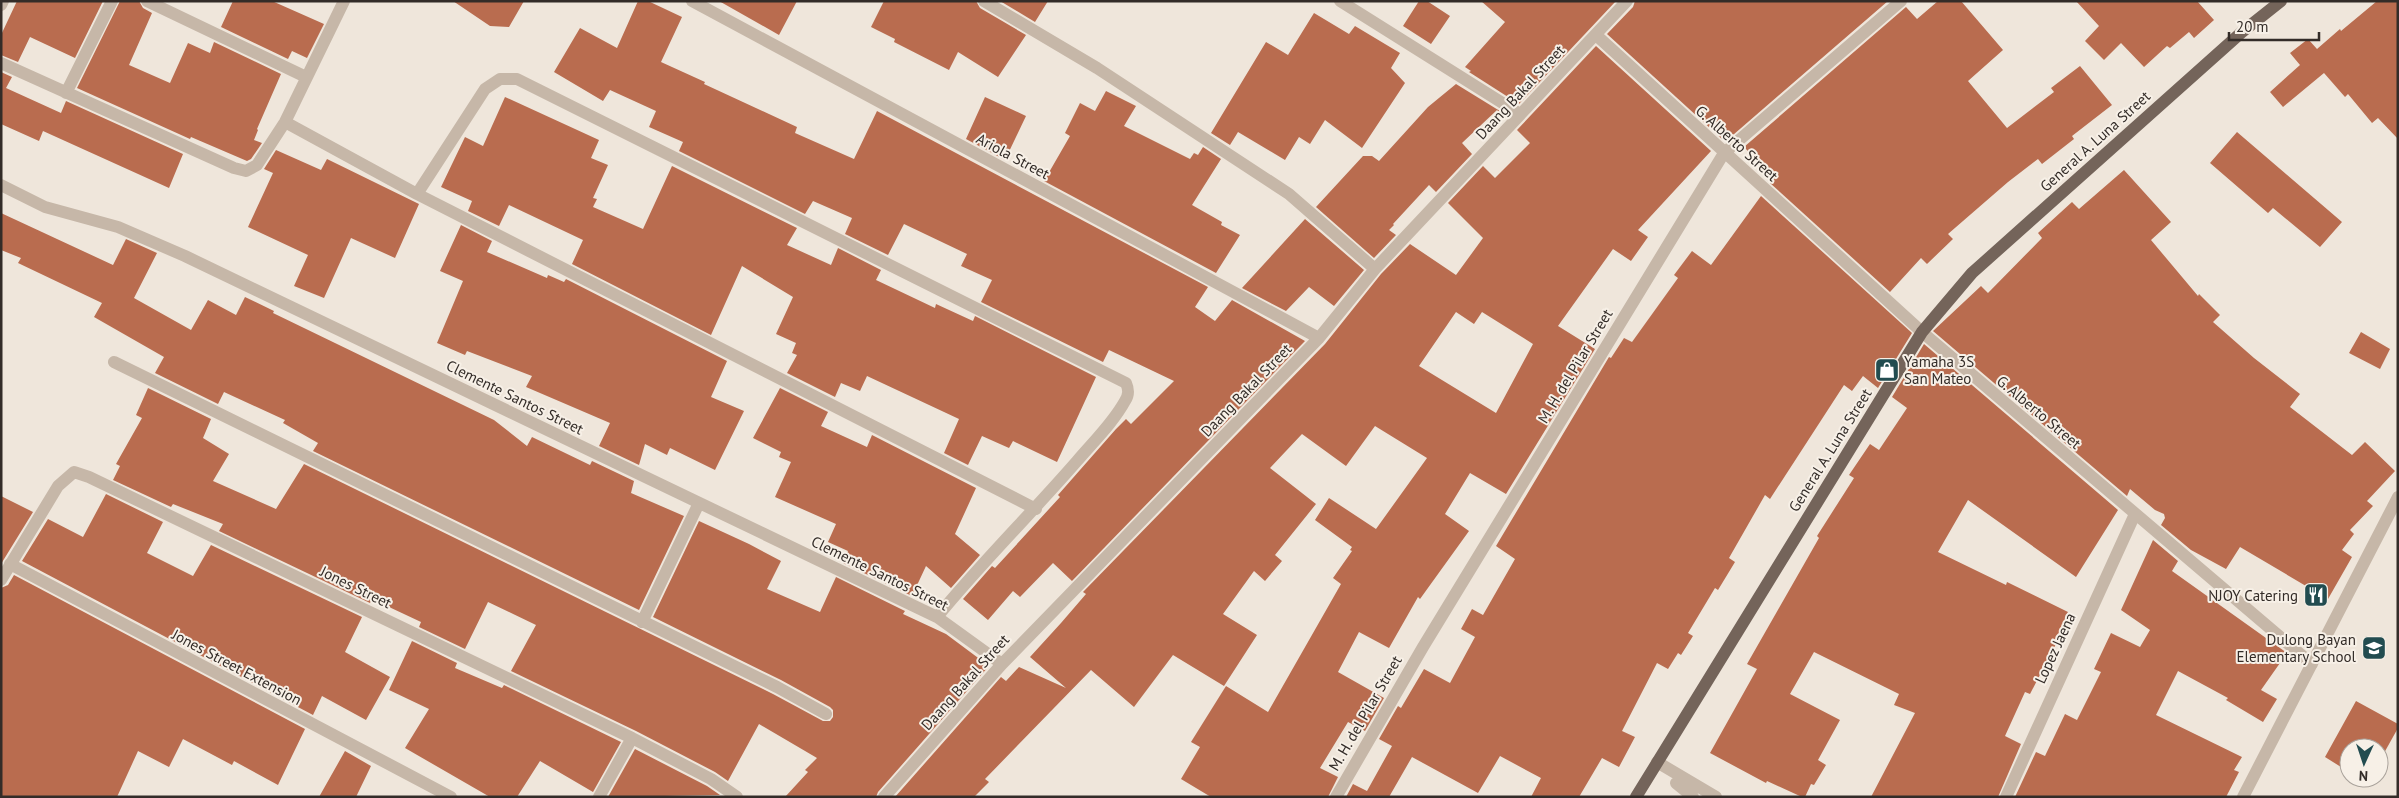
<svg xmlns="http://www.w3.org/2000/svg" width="2399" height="798" font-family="'PT Sans',sans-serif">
  <rect width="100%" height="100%" fill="#efe6db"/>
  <path fill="#b96c4f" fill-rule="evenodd" d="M 17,1 L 103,1 L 75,58 L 30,37 L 18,62 L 1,55 L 1,35 Z
    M 120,1 L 139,1 L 143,8 L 152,13 L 129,65 L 170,83 L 188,43 L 210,53 L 214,42 L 281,74 L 257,129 L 258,130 L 254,140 L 262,143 L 251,159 L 247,161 L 191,137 L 190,139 L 77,88 Z
    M 233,1 L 272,1 L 324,24 L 307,58 L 292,51 L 288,59 L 221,27 Z
    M 453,1 L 524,1 L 509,27 L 490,26 Z
    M 638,1 L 648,1 L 682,17 L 661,62 L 705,82 L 704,84 L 797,127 L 795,133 L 854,159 L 877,111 L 1208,287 L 1195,307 L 1215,321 L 1232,300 L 1305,341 L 1072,581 L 1053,563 L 1020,597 L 1013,591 L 988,620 L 963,599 L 992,566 L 995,568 L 1060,497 L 1058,495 L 1116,429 L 1126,419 L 1131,424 L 1174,381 L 1109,350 L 1103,362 L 981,302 L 992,280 L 961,266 L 967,254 L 904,224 L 888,255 L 845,234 L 852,218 L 813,201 L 805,214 L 679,151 L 683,142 L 649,127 L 656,111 L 610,90 L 603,101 L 554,72 L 580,28 L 617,48 Z
    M 719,1 L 797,1 L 779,35 Z
    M 884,1 L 976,1 L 980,8 L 1026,35 L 998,77 L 958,52 L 949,70 L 894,42 L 895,39 L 871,27 Z
    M 1000,1 L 1048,1 L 1035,22 Z
    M 1419,1 L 1427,1 L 1450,16 L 1431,44 L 1403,26 Z
    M 1481,1 L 1616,1 L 1519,104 L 1469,72 L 1471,71 L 1465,67 L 1505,22 Z
    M 1635,1 L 1888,1 L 1733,135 L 1729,131 L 1722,139 L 1607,34 L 1633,7 Z
    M 1938,1 L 1961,1 L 2003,50 L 1968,81 L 2007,128 L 2054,92 L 2051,88 L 2080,66 L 2112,105 L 2072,136 L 2074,139 L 2042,164 L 2038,159 L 2008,182 L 1948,234 L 1953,239 L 1927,264 L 1921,258 L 1890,292 L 1770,183 L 1774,178 L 1744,147 L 1906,7 L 1917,19 Z
    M 2076,1 L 2197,1 L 2214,20 L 2194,38 L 2189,32 L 2170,48 L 2167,46 L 2144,67 L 2121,43 L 2104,60 L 2085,41 L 2099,26 Z
    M 2377,1 L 2398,1 L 2398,139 L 2378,118 L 2372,123 L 2348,94 L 2345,97 L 2324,73 L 2283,107 L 2270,92 L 2300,65 L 2290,53 L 2308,39 L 2317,49 L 2340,29 L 2341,31 Z
    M 1314,13 L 1349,34 L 1355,26 L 1400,53 L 1391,68 L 1405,83 L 1362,148 L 1325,120 L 1310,144 L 1299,137 L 1285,160 L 1238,132 L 1230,145 L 1211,133 L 1266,42 L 1288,55 Z
    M 1596,46 L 1711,151 L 1638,230 L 1648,237 L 1631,261 L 1613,249 L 1558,326 L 1595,349 L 1506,494 L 1470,473 L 1445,514 L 1469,531 L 1420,599 L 1418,597 L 1389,648 L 1359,632 L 1338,672 L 1384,698 L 1365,731 L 1348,722 L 1320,768 L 1338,777 L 1328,797 L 1211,797 L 1181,779 L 1200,747 L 1191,742 L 1226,686 L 1268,712 L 1341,584 L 1333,578 L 1352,551 L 1350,550 L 1352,547 L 1315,520 L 1329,498 L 1376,529 L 1427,458 L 1375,426 L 1346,466 L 1302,434 L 1270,468 L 1316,504 L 1275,555 L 1282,561 L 1265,581 L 1254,571 L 1223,614 L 1257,635 L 1224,686 L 1173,655 L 1134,707 L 1091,670 L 985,779 L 989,782 L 974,797 L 895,797 L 1001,677 L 1006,681 L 1019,667 L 1066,688 L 1030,657 L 1061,623 L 1086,594 L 1083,592 L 1325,344 L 1381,274 L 1410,244 L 1456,275 L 1483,238 L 1448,203 L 1483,166 L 1495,178 L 1530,143 L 1517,130 ZM 1456,312 L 1474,324 L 1482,312 L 1533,344 L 1496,413 L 1419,366 Z
    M 1,72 L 12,77 L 6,88 L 61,113 L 66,101 L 183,154 L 169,188 L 43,131 L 39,141 L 1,124 Z
    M 1456,84 L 1508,116 L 1505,118 L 1497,110 L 1462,143 L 1472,154 L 1436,192 L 1429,185 L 1393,224 L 1394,225 L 1389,230 L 1396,235 L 1374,258 L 1316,207 L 1363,156 L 1372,156 L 1379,161 L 1428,107 Z
    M 1106,91 L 1136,106 L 1124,126 L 1190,159 L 1194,153 L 1198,155 L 1203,147 L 1221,159 L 1192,205 L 1222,222 L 1221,225 L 1240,235 L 1216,273 L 1044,181 L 1070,136 L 1065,133 L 1080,103 L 1095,111 Z
    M 505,97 L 599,140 L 591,158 L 608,165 L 593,198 L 597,199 L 593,207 L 643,229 L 672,166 L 797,228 L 787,245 L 831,265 L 838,248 L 881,270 L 876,280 L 935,308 L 936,304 L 973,321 L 975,316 L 1096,377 L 1057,462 L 1013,441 L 1009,448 L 982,436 L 968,465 L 944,453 L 959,419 L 867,376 L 860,391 L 841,383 L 835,397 L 787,373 L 797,355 L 792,353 L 796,343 L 776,334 L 793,297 L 742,266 L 711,335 L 572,264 L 583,240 L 509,205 L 499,226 L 468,211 L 472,201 L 441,187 L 465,137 L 483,146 Z
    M 985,97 L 1026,116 L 1005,160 L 966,139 Z
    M 2237,132 L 2342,222 L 2320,247 L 2273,208 L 2268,213 L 2210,163 Z
    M 276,150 L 321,170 L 327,159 L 419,204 L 395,258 L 351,238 L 324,298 L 294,286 L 308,255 L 248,227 L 273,173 L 264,169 Z
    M 2124,170 L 2171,222 L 2151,240 L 2198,296 L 2199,294 L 2220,315 L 2213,322 L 2254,358 L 2300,394 L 2290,407 L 2352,455 L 2365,442 L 2395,471 L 2367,501 L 2373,506 L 2350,530 L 2354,534 L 2342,550 L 2352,557 L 2328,599 L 2240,547 L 2226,569 L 2191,550 L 2161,525 L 2165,518 L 2164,514 L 2155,510 L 2130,489 L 2127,496 L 1933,331 L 1981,286 L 1988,293 L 2042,238 L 2038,233 L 2072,202 L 2079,209 Z
    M 1761,196 L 1912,333 L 1878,388 L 1863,376 L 1852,391 L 1844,385 L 1770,499 L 1765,495 L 1729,558 L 1735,562 L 1718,590 L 1715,588 L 1688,633 L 1693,636 L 1681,655 L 1678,653 L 1668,669 L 1657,663 L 1622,731 L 1635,737 L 1619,767 L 1602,758 L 1579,797 L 1531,797 L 1541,778 L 1500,756 L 1478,793 L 1412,757 L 1389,797 L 1346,797 L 1353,784 L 1367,791 L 1392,746 L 1379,739 L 1398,706 L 1401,708 L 1424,669 L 1450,683 L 1475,637 L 1461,629 L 1472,609 L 1483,615 L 1515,559 L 1496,546 L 1609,357 L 1611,358 L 1624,338 L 1632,342 L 1678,278 L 1674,275 L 1692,251 L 1711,265 Z
    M 1,213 L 113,265 L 126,239 L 157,253 L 134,298 L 191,330 L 208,300 L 236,315 L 245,297 L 274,311 L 273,313 L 494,420 L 527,446 L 532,437 L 590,465 L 592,461 L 634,481 L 631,493 L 684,516 L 639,610 L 313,451 L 318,443 L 283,423 L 285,420 L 224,392 L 218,404 L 155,373 L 164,357 L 94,317 L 102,303 L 18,263 L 21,258 L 1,250 Z
    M 1305,219 L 1364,270 L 1334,306 L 1309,287 L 1286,311 L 1242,288 Z
    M 461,225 L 492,241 L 487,252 L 547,278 L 548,275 L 564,282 L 566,279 L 727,361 L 711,397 L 744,411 L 715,470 L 670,448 L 667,455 L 645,444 L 639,465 L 599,446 L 610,423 L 526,387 L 532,376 L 467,351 L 465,355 L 437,343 L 463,281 L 440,271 Z
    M 2361,332 L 2390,349 L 2380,369 L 2349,353 Z
    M 1924,344 L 2118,510 L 2076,577 L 1968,500 L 1938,552 L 2006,585 L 2007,582 L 2068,612 L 2055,641 L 2057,642 L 2030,694 L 2025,692 L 2005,736 L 2021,744 L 1998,797 L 1871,797 L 1915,713 L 1894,705 L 1899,694 L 1814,652 L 1790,694 L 1840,720 L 1818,760 L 1826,765 L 1814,785 L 1811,784 L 1805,797 L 1802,797 L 1767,781 L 1766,783 L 1710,753 L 1757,669 L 1747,664 L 1819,538 L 1817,536 L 1854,478 L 1849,475 L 1870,444 L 1879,450 L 1907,408 L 1892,397 Z
    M 148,388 L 211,419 L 203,438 L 229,454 L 213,481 L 276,509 L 304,464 L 773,694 L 823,721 L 830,721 L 833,717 L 833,710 L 830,707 L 781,680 L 653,617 L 699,521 L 749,544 L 781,561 L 767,589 L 820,612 L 836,577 L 905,611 L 903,614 L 946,634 L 989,666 L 878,792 L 876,797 L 785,797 L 808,772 L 805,770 L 817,758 L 759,724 L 728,781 L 715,772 L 636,731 L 511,671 L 536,625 L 488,602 L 465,649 L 419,627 L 421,622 L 372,599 L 370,603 L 219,531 L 223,524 L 173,504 L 171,507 L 113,480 L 120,466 L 116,464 L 142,418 L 136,415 Z
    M 780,388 L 828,412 L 821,426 L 867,447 L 872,435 L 976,488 L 955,534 L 980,555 L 951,588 L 926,566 L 912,596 L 843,563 L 848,551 L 828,542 L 836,524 L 775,497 L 791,462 L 779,457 L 781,452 L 753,438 Z
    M 106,494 L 163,522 L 147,553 L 193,576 L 211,545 L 362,617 L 345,652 L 390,677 L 366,720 L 322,696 L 313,715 L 22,561 L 48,519 L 83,537 Z
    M 1,496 L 33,512 L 1,564 Z
    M 2153,540 L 2178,561 L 2172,571 L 2287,653 L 2261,690 L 2277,699 L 2263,722 L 2226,700 L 2228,698 L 2178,671 L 2156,715 L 2242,757 L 2234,770 L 2239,772 L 2226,797 L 2015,797 L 2036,752 L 2045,756 L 2065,714 L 2077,720 L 2101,672 L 2094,669 L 2111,633 L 2140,647 L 2150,630 L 2121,610 Z
    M 14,575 L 305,729 L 278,785 L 234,761 L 232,765 L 183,739 L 169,767 L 138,751 L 117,797 L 1,797 L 1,588 L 8,585 Z
    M 412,641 L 457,663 L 455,668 L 502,688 L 504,685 L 621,742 L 593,792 L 540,761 L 517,797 L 490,797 L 405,748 L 429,709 L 389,690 Z
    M 2356,701 L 2398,724 L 2398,728 L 2379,762 L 2379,748 L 2349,748 L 2349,772 L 2325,757 Z
    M 635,749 L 707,786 L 720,795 L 608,797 Z
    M 345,751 L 371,766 L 356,797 L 319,797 Z"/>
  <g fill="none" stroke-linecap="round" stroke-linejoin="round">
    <path stroke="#c6b7a8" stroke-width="12" d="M 147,1 L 306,77
      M 692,1 L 1319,338
      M 984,1 L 1097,68 L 1289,194 L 1375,269
      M 1340,1 L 1520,114
      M 1,5 L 3,1
      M 1596,35 L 1922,332 L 2312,664
      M 1,63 L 234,168 L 246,171 L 257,165 L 285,122 L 344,1
      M 66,93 L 112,1
      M 285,122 L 417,194 L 1036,509
      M 1,185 L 45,207 L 118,227 L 185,256 L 937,617 L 1002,664
      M 417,194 L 485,89 L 500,79 L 517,79 L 1126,383 C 1129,390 1129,395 1125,401 C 1113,423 1093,442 1077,461 C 1031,514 981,563 937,617
      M 114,362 L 777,687 L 826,714
      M 10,564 L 451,797
      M 1,580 L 58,486 L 74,472 L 89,477 L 632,738 L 711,779 L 737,797
      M 642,622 L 699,503
      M 1657,762 L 1716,797
      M 1676,783 L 1693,797
      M 599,797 L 632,738
      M 884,797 L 1002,664 L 1319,338 L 1375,269 L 1627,1
      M 1336,797 L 1423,647 L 1724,153 L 1901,1
      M 2006,797 L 2135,514
      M 2243,797 L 2398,497"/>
    <path stroke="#74645a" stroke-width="12" d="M 1636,797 L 1922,332 L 1972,273 L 2242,32 L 2281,1"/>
  </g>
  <defs>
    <symbol id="shop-square" viewBox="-11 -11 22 22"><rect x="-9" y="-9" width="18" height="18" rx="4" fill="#224c50" stroke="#f7f0e7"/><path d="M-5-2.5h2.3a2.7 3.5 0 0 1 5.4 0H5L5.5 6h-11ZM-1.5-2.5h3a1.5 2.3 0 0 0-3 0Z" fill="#fff"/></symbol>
    <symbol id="restaurant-square" viewBox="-11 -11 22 22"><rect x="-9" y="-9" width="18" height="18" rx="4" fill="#224c50" stroke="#f7f0e7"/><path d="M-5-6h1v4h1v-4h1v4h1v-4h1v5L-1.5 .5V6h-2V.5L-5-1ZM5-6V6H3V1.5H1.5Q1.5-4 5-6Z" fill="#fff"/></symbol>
    <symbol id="school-square" viewBox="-11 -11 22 22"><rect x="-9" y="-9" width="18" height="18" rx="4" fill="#224c50" stroke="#f7f0e7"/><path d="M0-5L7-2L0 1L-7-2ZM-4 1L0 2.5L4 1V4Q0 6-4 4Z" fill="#fff"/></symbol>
  </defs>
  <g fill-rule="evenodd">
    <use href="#shop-square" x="1873" y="356" width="28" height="28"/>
    <use href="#restaurant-square" x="2302" y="581" width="28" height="28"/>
    <use href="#school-square" x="2360" y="634" width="28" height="28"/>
  </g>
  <g text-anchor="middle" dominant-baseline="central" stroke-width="4" stroke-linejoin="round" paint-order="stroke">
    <g font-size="15" fill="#332c28" stroke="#f7f0e7">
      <text transform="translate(1520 92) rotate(-47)">Daang Bakal Street</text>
      <text transform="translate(2095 141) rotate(-42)">General A. Luna Street</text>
      <text transform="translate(1737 143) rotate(42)">G. Alberto Street</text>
      <text transform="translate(1013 156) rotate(28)">Ariola Street</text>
      <text transform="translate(1575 366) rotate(-59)">M. H. del Pilar Street</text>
      <text transform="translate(1246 390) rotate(-46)">Daang Bakal Street</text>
      <text transform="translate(515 397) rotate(26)">Clemente Santos Street</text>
      <text transform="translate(2039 412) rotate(40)">G. Alberto Street</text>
      <text transform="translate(1830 450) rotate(-58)">General A. Luna Street</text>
      <text transform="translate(880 573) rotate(26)">Clemente Santos Street</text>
      <text transform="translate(356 587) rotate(26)">Jones Street</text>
      <text transform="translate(2055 648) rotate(-65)">Lopez Jaena</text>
      <text transform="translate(237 667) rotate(28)">Jones Street Extension</text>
      <text transform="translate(965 682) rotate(-48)">Daang Bakal Street</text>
      <text transform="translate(1365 713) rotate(-60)">M. H. del Pilar Street</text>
    </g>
    <g font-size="15" fill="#332c28" stroke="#f7f0e7" text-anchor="end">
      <text x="1904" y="361" text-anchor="start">Yamaha 3S<tspan x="1904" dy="17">San Mateo</tspan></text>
      <text x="2298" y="595">NJOY Catering</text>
      <text x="2356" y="639">Dulong Bayan<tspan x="2356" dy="17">Elementary School</tspan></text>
    </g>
  </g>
  <rect width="2399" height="798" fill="none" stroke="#332c28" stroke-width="5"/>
  <g transform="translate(2364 763) rotate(183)"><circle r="24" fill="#f7f0e7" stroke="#a9a29b"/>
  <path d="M0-4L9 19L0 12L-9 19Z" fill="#224c50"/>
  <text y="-8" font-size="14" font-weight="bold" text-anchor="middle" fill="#332c28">N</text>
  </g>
  <path d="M2229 32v8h90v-8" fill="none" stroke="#332c28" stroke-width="2.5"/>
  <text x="2236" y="32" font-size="15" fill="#332c28" stroke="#f7f0e7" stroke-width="4" paint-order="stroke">20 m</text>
</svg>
